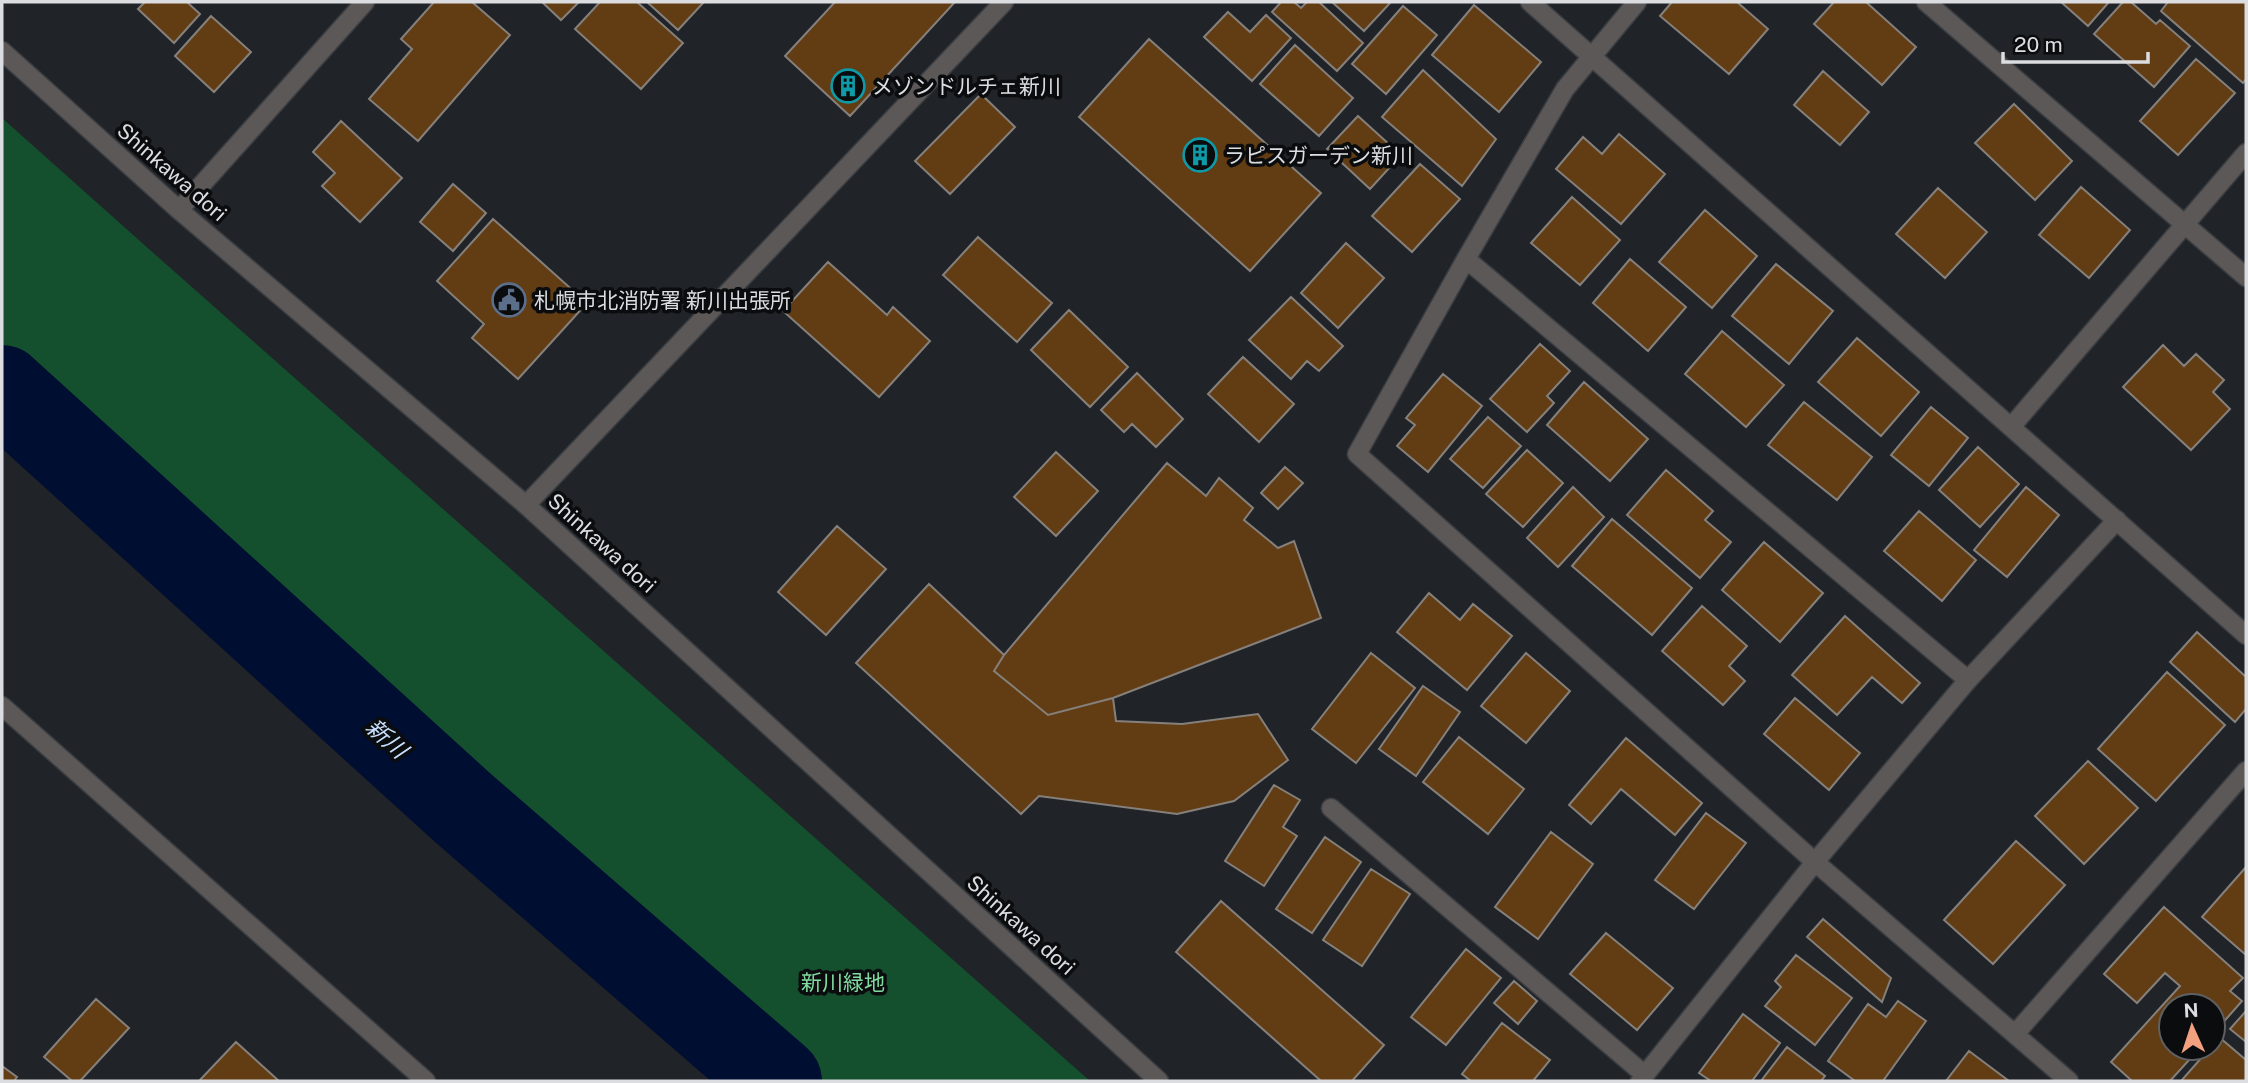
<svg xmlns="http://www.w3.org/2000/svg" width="2248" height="1083" font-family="'Public Sans','Noto Sans JP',sans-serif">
  <rect width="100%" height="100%" fill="#202327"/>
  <path fill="#15502e" d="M 2,118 L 150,250 L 1090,1081 L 821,1081 L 2,355 Z"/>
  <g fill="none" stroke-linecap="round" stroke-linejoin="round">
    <path stroke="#000e31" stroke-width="88" d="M 2,389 L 463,808 L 778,1081"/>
  </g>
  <path fill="#623d14" stroke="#85807c" stroke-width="2" d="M 145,2 L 187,2 L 200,14 L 174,43 L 138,9 Z
    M 434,2 L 472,2 L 510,35 L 418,141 L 369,99 L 412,49 L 401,39 Z
    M 542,2 L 579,2 L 561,20 Z
    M 600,2 L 637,2 L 683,43 L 641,89 L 575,29 Z
    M 647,2 L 704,2 L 678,30 Z
    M 835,2 L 955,2 L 850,116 L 785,56 Z
    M 1281,2 L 1294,2 L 1301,8 L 1307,2 L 1319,2 L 1363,43 L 1337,71 L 1272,12 Z
    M 1332,2 L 1391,2 L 1364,31 Z
    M 1672,2 L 1737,2 L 1768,29 L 1729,74 L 1660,16 Z
    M 1834,2 L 1866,2 L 1916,47 L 1882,85 L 1814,24 Z
    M 2061,2 L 2109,2 L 2088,26 Z
    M 2123,2 L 2131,2 L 2156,24 L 2160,20 L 2190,46 L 2154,87 L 2094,34 Z
    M 2168,2 L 2246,2 L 2246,79 L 2243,83 L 2161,11 Z
    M 1474,5 L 1541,62 L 1499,112 L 1432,55 Z
    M 1403,6 L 1437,35 L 1386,94 L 1352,64 Z
    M 1228,12 L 1250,32 L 1266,15 L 1291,38 L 1252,81 L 1204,37 Z
    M 211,16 L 251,52 L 214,92 L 175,56 Z
    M 1149,39 L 1321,193 L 1250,271 L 1079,117 Z
    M 1295,45 L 1353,98 L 1319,136 L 1260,84 Z
    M 2196,59 L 2235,93 L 2178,155 L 2140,121 Z
    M 1423,70 L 1496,139 L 1462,186 L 1382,117 Z
    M 1823,71 L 1869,112 L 1840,145 L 1794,105 Z
    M 981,94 L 1015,127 L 950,194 L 915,161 Z
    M 2014,104 L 2072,161 L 2035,200 L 1975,143 Z
    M 1358,116 L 1401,155 L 1370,189 L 1327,149 Z
    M 341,121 L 402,178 L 360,222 L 322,186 L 335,173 L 313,152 Z
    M 1619,134 L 1665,174 L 1621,224 L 1556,169 L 1583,137 L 1602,154 Z
    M 1420,164 L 1460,199 L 1412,252 L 1372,216 Z
    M 453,184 L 486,213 L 453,251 L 420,222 Z
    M 2081,187 L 2130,230 L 2089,278 L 2039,235 Z
    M 1938,188 L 1987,232 L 1945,278 L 1896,234 Z
    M 1572,197 L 1620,240 L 1580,285 L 1531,243 Z
    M 1705,210 L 1757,256 L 1712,308 L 1659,262 Z
    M 493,219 L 587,303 L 518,379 L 472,338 L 484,324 L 437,281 Z
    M 978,237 L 1052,303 L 1017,342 L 943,275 Z
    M 1346,243 L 1384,278 L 1338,328 L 1301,293 Z
    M 1630,259 L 1686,307 L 1648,351 L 1593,303 Z
    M 828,262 L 887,315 L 893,307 L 930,341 L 879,397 L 783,311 Z
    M 1776,264 L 1833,311 L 1789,364 L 1732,316 Z
    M 1291,297 L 1343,346 L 1319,371 L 1307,361 L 1291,379 L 1249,340 Z
    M 1069,310 L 1128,367 L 1090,407 L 1031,350 Z
    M 1722,331 L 1784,385 L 1746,427 L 1685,374 Z
    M 1857,338 L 1919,392 L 1881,436 L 1818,382 Z
    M 1540,344 L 1570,371 L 1547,396 L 1554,403 L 1527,432 L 1490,399 Z
    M 2163,345 L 2184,366 L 2196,354 L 2224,380 L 2213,392 L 2230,409 L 2191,450 L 2123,387 Z
    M 1243,357 L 1294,404 L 1259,442 L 1208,394 Z
    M 1137,373 L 1183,419 L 1156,447 L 1132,424 L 1124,432 L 1101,410 Z
    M 1443,374 L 1482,406 L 1428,472 L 1397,446 L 1415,425 L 1406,418 Z
    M 1584,382 L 1648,439 L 1610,481 L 1547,425 Z
    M 1804,402 L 1872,457 L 1837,500 L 1768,445 Z
    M 1931,407 L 1968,438 L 1929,486 L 1891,455 Z
    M 1488,417 L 1521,446 L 1483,488 L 1450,459 Z
    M 1978,447 L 2019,484 L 1980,527 L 1939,490 Z
    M 1527,450 L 1563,483 L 1523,527 L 1486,494 Z
    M 1056,452 L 1098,491 L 1056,536 L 1014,497 Z
    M 1167,463 L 1206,496 L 1219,478 L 1253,508 L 1244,520 L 1278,548 L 1294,541 L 1321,618 L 1113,698 L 1048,715 L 994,671 L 1004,655 Z
    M 1285,467 L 1303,483 L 1278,509 L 1261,493 Z
    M 1666,470 L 1713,511 L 1705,520 L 1731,542 L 1700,578 L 1627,515 Z
    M 1573,487 L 1604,517 L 1558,567 L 1527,538 Z
    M 2026,487 L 2059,515 L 2007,577 L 1974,550 Z
    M 1919,511 L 1976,560 L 1942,601 L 1884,551 Z
    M 1612,519 L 1692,588 L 1652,635 L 1572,566 Z
    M 837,526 L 886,569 L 826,635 L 778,592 Z
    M 1764,542 L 1823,593 L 1780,642 L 1722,590 Z
    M 929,584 L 1004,655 L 994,671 L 1048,715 L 1113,698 L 1116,721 L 1182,724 L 1258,714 L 1288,760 L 1234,801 L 1177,814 L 1039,796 L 1021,814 L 856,663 Z
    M 1429,593 L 1460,620 L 1473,604 L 1512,636 L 1467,690 L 1397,632 Z
    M 1702,606 L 1747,646 L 1729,666 L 1745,681 L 1723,705 L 1662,651 Z
    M 1845,616 L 1920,683 L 1902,703 L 1872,677 L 1837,715 L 1792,675 Z
    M 2197,632 L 2246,677 L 2246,709 L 2235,722 L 2170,662 Z
    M 1371,653 L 1415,688 L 1356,763 L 1312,729 Z
    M 1526,653 L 1570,691 L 1526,743 L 1481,706 Z
    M 2167,672 L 2225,725 L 2156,801 L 2098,749 Z
    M 1423,686 L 1460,712 L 1416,776 L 1379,749 Z
    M 1795,698 L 1860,753 L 1829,790 L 1764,734 Z
    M 1459,737 L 1524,789 L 1488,834 L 1423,782 Z
    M 1626,738 L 1702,803 L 1675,835 L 1621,789 L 1591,824 L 1569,805 Z
    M 2088,761 L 2138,808 L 2084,864 L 2035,816 Z
    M 1274,785 L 1300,800 L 1283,827 L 1297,836 L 1264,886 L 1225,861 Z
    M 1706,813 L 1746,843 L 1694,909 L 1655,880 Z
    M 1551,832 L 1593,864 L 1538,939 L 1495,907 Z
    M 1325,837 L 1361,862 L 1312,933 L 1276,909 Z
    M 2016,841 L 2065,885 L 1993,964 L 1944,920 Z
    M 2246,867 L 2246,955 L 2202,917 Z
    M 1371,869 L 1410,894 L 1362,966 L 1323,940 Z
    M 1221,901 L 1384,1045 L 1352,1081 L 1321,1081 L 1176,952 Z
    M 2164,907 L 2243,978 L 2230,991 L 2242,1001 L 2213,1034 L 2213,1006 L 2171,1006 L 2171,1048 L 2200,1048 L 2170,1081 L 2132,1081 L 2111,1062 L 2180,986 L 2165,973 L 2137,1003 L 2104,974 Z
    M 1823,919 L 1891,978 L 1882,1002 L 1807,937 Z
    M 1606,933 L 1673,988 L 1637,1030 L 1570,974 Z
    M 1466,949 L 1501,978 L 1446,1045 L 1411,1017 Z
    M 1796,955 L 1852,998 L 1815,1045 L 1765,1006 L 1781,987 L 1775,981 Z
    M 1514,981 L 1537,1001 L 1518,1024 L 1494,1003 Z
    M 96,999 L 129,1028 L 80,1081 L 72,1081 L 44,1057 Z
    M 1898,1001 L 1926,1021 L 1883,1081 L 1855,1081 L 1828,1061 L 1868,1004 L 1886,1017 Z
    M 2246,1011 L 2246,1042 L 2230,1029 Z
    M 1743,1014 L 1780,1043 L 1752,1081 L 1711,1081 L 1699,1073 Z
    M 1502,1023 L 1550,1060 L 1533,1081 L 1471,1081 L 1462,1074 Z
    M 2219,1037 L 2246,1060 L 2246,1081 L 2181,1081 L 2210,1048 L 2213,1048 L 2213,1044 Z
    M 236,1042 L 279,1081 L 199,1081 Z
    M 1787,1047 L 1825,1076 L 1821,1081 L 1761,1081 Z
    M 1969,1051 L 2009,1081 L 1946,1081 Z
    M 2,1066 L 17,1077 L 14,1081 L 2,1081 Z"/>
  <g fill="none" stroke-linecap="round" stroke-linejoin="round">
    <defs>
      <path id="minor" d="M 1530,2 L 2246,635
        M 1637,2 L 1565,89 L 1466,259 L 1357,454 L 1815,862 L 2069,1081
        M 1926,2 L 2246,277
        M 179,210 L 365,2
        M 1466,259 L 1968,680
        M 2011,427 L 2246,153
        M 526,505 L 1004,2
        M 1331,808 L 1645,1075
        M 2015,1034 L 2246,771
        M 1640,1081 L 1815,862 L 1968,680 L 2117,520"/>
      <path id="tertiary" d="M 2,51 L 179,210 L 526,505 L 1159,1081
        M 2,706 L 426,1081"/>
    </defs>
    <use href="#minor" stroke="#3a3d41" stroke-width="21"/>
    <use href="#tertiary" stroke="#3a3d41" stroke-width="21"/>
    <use href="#minor" stroke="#5b5857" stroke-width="18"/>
    <use href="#tertiary" stroke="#5b5857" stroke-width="18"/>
  </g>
  <defs>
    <symbol id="building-ring" viewBox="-11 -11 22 22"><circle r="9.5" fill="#0b0c0e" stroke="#0f9aa8" stroke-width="1.5"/><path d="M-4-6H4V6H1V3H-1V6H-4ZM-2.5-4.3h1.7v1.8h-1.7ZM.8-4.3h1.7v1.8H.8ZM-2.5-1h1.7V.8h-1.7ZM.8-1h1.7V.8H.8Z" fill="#0f9aa8"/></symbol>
    <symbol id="civic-ring" viewBox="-11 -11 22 22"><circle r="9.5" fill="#0b0c0e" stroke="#5c6f8a" stroke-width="1.5"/><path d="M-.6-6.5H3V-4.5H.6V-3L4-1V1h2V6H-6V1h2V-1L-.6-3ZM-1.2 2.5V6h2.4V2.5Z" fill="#5c6f8a"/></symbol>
  </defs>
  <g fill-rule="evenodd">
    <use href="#building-ring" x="829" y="67" width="38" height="38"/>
    <use href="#building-ring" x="1181" y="136" width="38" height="38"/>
    <use href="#civic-ring" x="490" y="281" width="38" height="38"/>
  </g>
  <g text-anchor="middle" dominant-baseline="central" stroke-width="7" stroke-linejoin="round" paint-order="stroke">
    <g font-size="21" fill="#dcdde0" stroke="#0b0c0e" text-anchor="start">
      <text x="872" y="86">メゾンドルチェ新川</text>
      <text x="1224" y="155">ラピスガーデン新川</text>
      <text x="534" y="300">札幌市北消防署 新川出張所</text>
    </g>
    <g font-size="21" fill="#dcdde0" stroke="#0b0c0e">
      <text transform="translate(172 172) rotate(41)">Shinkawa dori</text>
      <text transform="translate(602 543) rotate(42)">Shinkawa dori</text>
      <text transform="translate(1021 925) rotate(42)">Shinkawa dori</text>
    </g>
    <g font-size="21" fill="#80dca0" stroke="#0b0c0e">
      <text x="843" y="982">新川緑地</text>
    </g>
    <g font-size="23" font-style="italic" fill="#c8dffe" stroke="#0b0c0e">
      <text transform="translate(387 738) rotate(42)">新川</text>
    </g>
  </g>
  <rect width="2248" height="1083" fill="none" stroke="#dcdde0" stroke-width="7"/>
  <g transform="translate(2192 1027) rotate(357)"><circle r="33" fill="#0b0c0e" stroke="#5f6062" stroke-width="2"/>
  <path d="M0-5L12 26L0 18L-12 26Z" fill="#f2a07f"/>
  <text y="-10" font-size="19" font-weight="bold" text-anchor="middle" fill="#dcdde0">N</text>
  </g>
  <path d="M2003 52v10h145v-10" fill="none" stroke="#dcdde0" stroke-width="3.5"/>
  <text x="2014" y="52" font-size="21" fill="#dcdde0" stroke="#0b0c0e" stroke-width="5" paint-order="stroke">20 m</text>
</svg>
